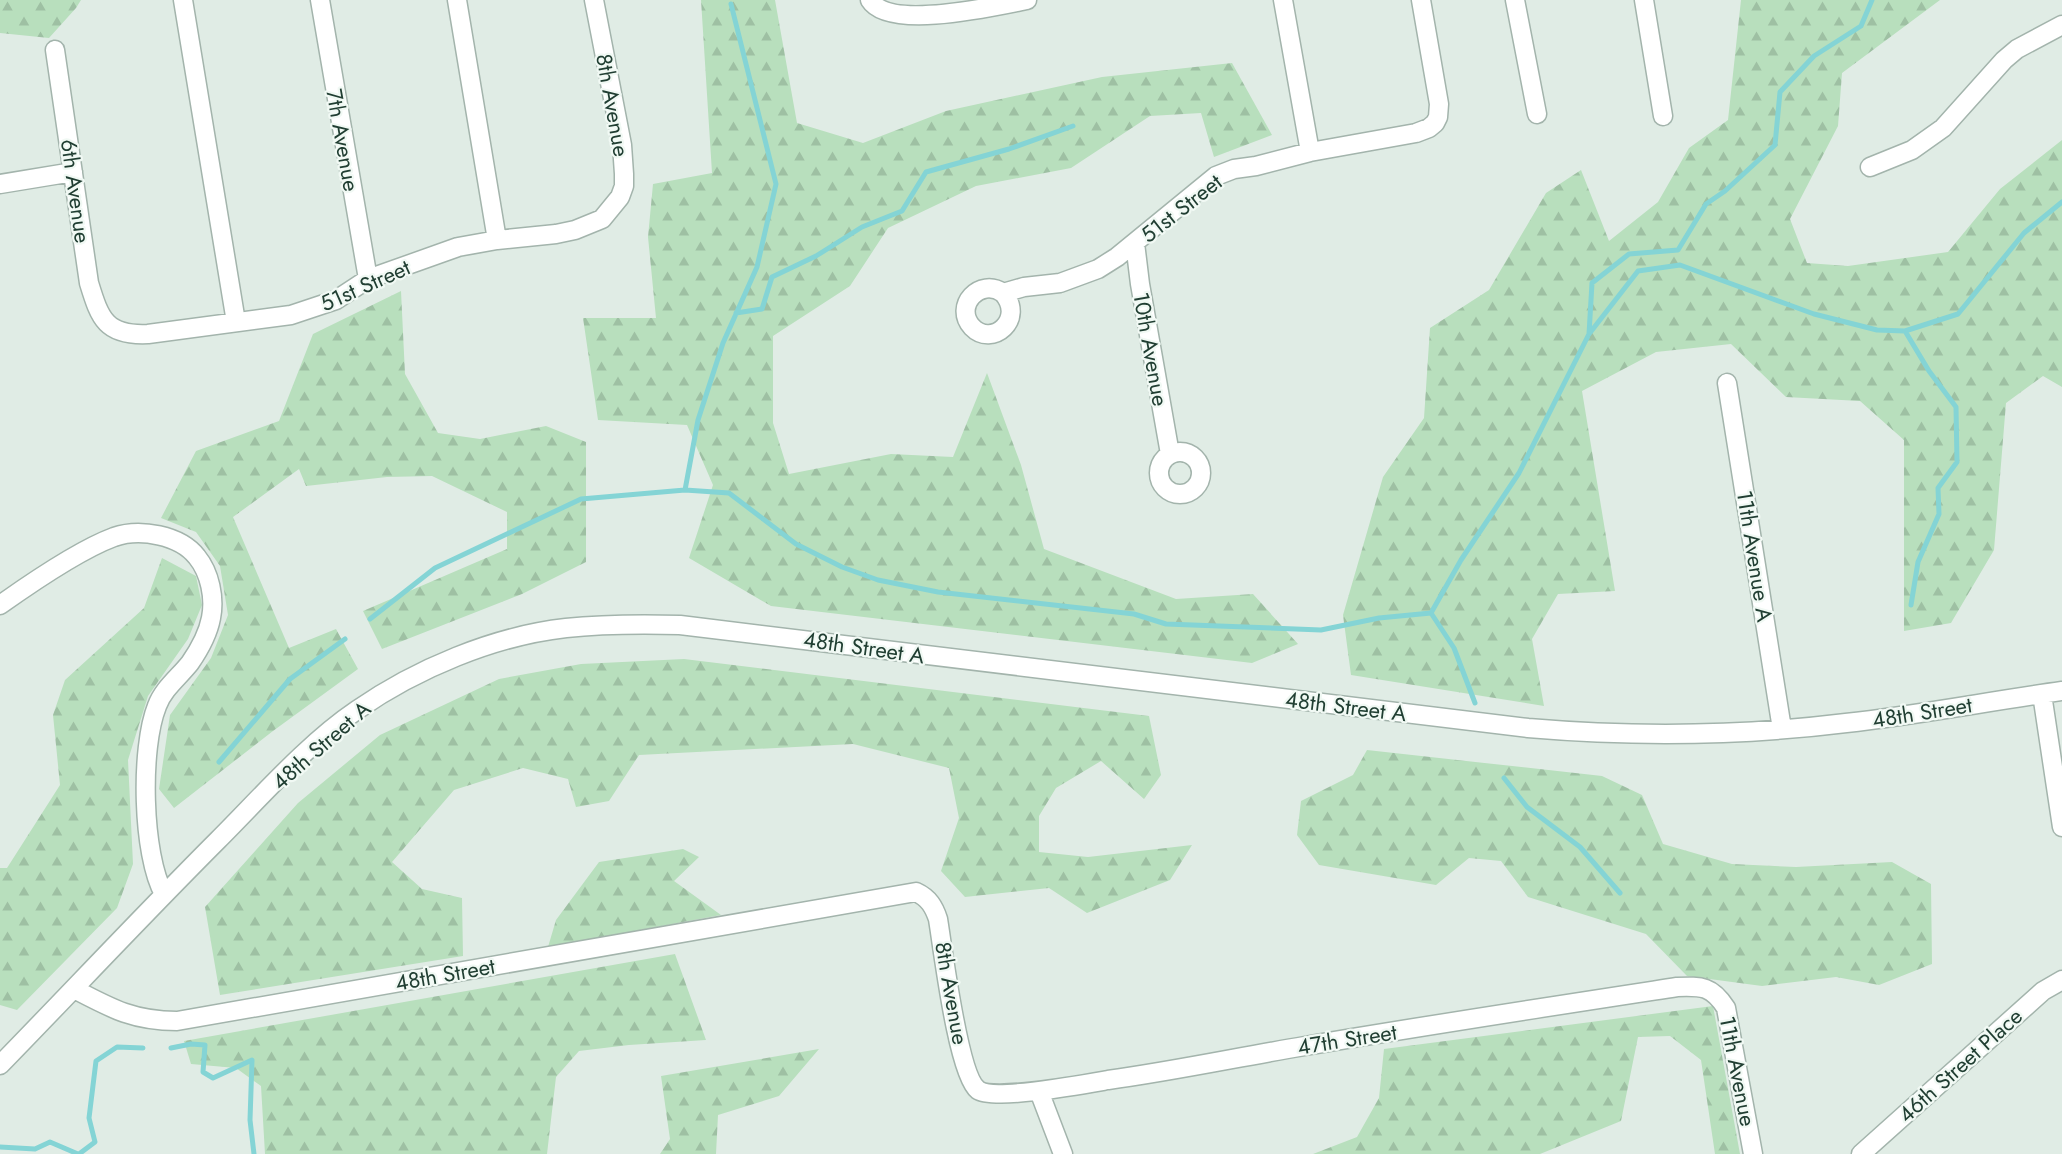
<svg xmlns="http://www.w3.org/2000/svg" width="2062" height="1154" font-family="Jost,sans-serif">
  <defs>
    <pattern id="forest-firs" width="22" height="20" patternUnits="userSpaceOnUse" patternTransform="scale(1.5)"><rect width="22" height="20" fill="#b8dfbd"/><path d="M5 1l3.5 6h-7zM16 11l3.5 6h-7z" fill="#9ec0a3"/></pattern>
  </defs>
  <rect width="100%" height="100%" fill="#e0ece5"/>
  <path fill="url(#forest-firs)" d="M 0,0 L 81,0 L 76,8 L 49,38 L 0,33 Z
    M 701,0 L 775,0 L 797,123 L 863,143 L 946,111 L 1102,77 L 1232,63 L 1272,135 L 1214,157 L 1201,113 L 1150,116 L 1071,168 L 976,186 L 888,228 L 850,286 L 773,336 L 773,423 L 789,474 L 891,454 L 953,457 L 987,373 L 1021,465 L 1044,549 L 1176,599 L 1253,594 L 1298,644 L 1252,663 L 771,606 L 689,558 L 713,485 L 687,425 L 598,420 L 583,318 L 656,318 L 648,237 L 653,184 L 712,173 Z
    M 1741,0 L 1940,0 L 1842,73 L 1838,126 L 1790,219 L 1807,263 L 1848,266 L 1948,252 L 2000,189 L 2062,140 L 2062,387 L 2043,376 L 2006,403 L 1994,550 L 1951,623 L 1904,631 L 1904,440 L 1860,401 L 1786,397 L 1731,344 L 1656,352 L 1582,391 L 1615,591 L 1558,594 L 1532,639 L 1544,706 L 1351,675 L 1343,615 L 1383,477 L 1424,418 L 1430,328 L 1489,290 L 1546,193 L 1581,170 L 1609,241 L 1658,202 L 1689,148 L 1728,120 Z
    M 401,291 L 405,374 L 438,433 L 480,439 L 546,426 L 586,442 L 586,562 L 522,594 L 382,649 L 363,611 L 507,549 L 507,512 L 432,476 L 387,477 L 306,486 L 299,469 L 233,517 L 289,648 L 336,629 L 358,669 L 273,731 L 174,808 L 159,789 L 170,715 L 211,658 L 228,615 L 220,566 L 196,532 L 161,518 L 196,451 L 279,421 L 313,334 Z
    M 162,558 L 196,576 L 202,605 L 188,639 L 148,696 L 128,760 L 133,864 L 117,908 L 17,1010 L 0,1005 L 0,868 L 7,868 L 60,785 L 53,715 L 65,680 L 144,608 Z
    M 684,659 L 1149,716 L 1161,775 L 1144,799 L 1101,761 L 1056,788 L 1039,816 L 1039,852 L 1088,857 L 1192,845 L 1170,880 L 1087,913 L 1049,888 L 965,897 L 941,871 L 959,818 L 949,768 L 853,744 L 639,755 L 609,801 L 576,807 L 568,779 L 523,768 L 454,790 L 392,862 L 422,889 L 462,898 L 463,956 L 220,995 L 205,907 L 298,803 L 380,735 L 499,679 L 581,664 Z
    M 1367,750 L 1602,776 L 1642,795 L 1663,844 L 1732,864 L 1796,867 L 1892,862 L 1931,884 L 1932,964 L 1879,985 L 1836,977 L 1762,986 L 1687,976 L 1646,934 L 1528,897 L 1501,861 L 1469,858 L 1436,885 L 1319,865 L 1297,835 L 1301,801 L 1353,775 Z
    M 683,849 L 699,857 L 674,881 L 721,915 L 548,947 L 556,920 L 599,862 Z
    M 675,954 L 706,1040 L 629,1045 L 579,1051 L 556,1077 L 547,1154 L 265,1154 L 261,1086 L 236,1068 L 191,1064 L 184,1041 Z
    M 1713,1006 L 1740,1154 L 1715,1154 L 1701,1060 L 1670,1036 L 1638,1037 L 1621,1121 L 1540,1154 L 1313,1154 L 1357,1137 L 1379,1098 L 1384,1049 Z
    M 819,1049 L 779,1096 L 718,1115 L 716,1154 L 660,1154 L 670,1139 L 661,1076 Z"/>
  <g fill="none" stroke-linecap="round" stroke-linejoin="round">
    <path stroke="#84d4d5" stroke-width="5" d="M 736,313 L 762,309 L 772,277 L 816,256 L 862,227 L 902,211 L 926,172 L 1009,149 L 1073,126
      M 1905,331 L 1929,371 L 1956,407 L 1957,462 L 1938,488 L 1939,514 L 1918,562 L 1911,605
      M 1589,334 L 1592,283 L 1629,254 L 1678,250 L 1706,204 L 1725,191 L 1775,145 L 1780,92 L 1814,56 L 1861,26 L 1872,0
      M 685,490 L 698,420 L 723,343 L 757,267 L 776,184 L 731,4
      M 1431,613 L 1454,648 L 1475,703
      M 370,619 L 435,568 L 581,499 L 685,490 L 729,493 L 796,544 L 842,567 L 878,580 L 938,592 L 1134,614 L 1166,624 L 1321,630 L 1379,618 L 1431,613 L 1461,560 L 1519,473 L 1589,334 L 1638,271 L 1680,265 L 1814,314 L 1877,330 L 1905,331 L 1958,314 L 2024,233 L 2062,202
      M 219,762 L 290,679 L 345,639
      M 1504,778 L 1527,807 L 1580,847 L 1620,893
      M 171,1048 L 191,1044 L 205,1045 L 203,1072 L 213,1078 L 252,1060 L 250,1120 L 254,1154
      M 0,1147 L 35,1149 L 50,1142 L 78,1154
      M 79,1154 L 95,1142 L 89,1118 L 96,1061 L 117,1047 L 143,1048"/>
    <defs>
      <path id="minor" d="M 183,0 L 236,322
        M 320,0 L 368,279
        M 457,0 L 497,240
        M 870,0 C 889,31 996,6 1027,0
        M 1283,0 L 1310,152
        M 1515,0 L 1537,114
        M 1644,0 L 1663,116
        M 55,50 L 89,283 C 100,319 106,336 148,334 L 291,315 L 336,300 L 368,279 L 458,247 L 497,240 L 556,234 L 575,230 L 602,219 L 620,197 L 624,186 L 624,174 L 622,145 L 594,0
        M 1870,167 L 1912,150 L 1943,128 L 2004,60 L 2017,49 L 2062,25
        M 0,184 L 73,172
        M 1135,243 L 1140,284 L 1170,454
        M 1003,293 C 1026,319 992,348 972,327 C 953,306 980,277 1003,293 L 1024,287 L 1060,283 L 1098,269 L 1117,257 L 1216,176 L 1234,169 L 1256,166 L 1310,152 L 1416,133 L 1429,128 L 1435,123 L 1438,117 L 1439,104 L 1421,0
        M 1727,383 L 1782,729
        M1159 473a21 21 0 1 1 42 0a21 21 0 1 1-42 0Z
        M 0,605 C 31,583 79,550 114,537 C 140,528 180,535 197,557 C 210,573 215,598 211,618 C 208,634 199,650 190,663 C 179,677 163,689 157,706 C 140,748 142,855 164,894
        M 2042,694 L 2062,827
        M 74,989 C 112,1009 134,1021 177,1021 L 916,892 C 929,898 934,907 938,919 C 943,949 958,1075 978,1090 C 993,1101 1085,1084 1108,1080 C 1174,1071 1239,1057 1305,1046 C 1428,1025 1553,1006 1677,987 C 1702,986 1712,986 1726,1008 L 1753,1154
        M 0,1065 C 73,990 144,914 218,840 C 260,798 308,743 357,710 C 416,669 494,636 566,628 C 604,624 642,624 680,625 L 1528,728 C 1634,737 1741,736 1846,723 C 1918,715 1990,701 2062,691
        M 1039,1091 L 1063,1154
        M 1861,1154 L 2043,991 L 2062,980"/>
    </defs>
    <use href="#minor" stroke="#a3b4ac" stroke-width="21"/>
    <use href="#minor" stroke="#fff" stroke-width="18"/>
  </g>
  <g text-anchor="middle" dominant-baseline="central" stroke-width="4.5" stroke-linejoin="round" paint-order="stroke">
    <g font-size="22" fill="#203e32" stroke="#f1f9f4">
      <text transform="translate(613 105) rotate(80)">8th Avenue</text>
      <text transform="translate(343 140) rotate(80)">7th Avenue</text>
      <text transform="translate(76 191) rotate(82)">6th Avenue</text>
      <text transform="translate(1181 208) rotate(-38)">51st Street</text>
      <text transform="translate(365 285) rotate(-24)">51st Street</text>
      <text transform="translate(1151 349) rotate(80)">10th Avenue</text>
      <text transform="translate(1755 556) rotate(81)">11th Avenue A</text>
      <text transform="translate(864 647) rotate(8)">48th Street A</text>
      <text transform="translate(1346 706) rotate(7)">48th Street A</text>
      <text transform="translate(1922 712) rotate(-9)">48th Street</text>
      <text transform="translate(321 745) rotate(-41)">48th Street A</text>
      <text transform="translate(445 974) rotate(-10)">48th Street</text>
      <text transform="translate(952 993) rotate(80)">8th Avenue</text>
      <text transform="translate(1347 1039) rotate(-9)">47th Street</text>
      <text transform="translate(1960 1065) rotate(-42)">46th Street Place</text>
      <text transform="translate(1738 1071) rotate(79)">11th Avenue</text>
    </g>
  </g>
</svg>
